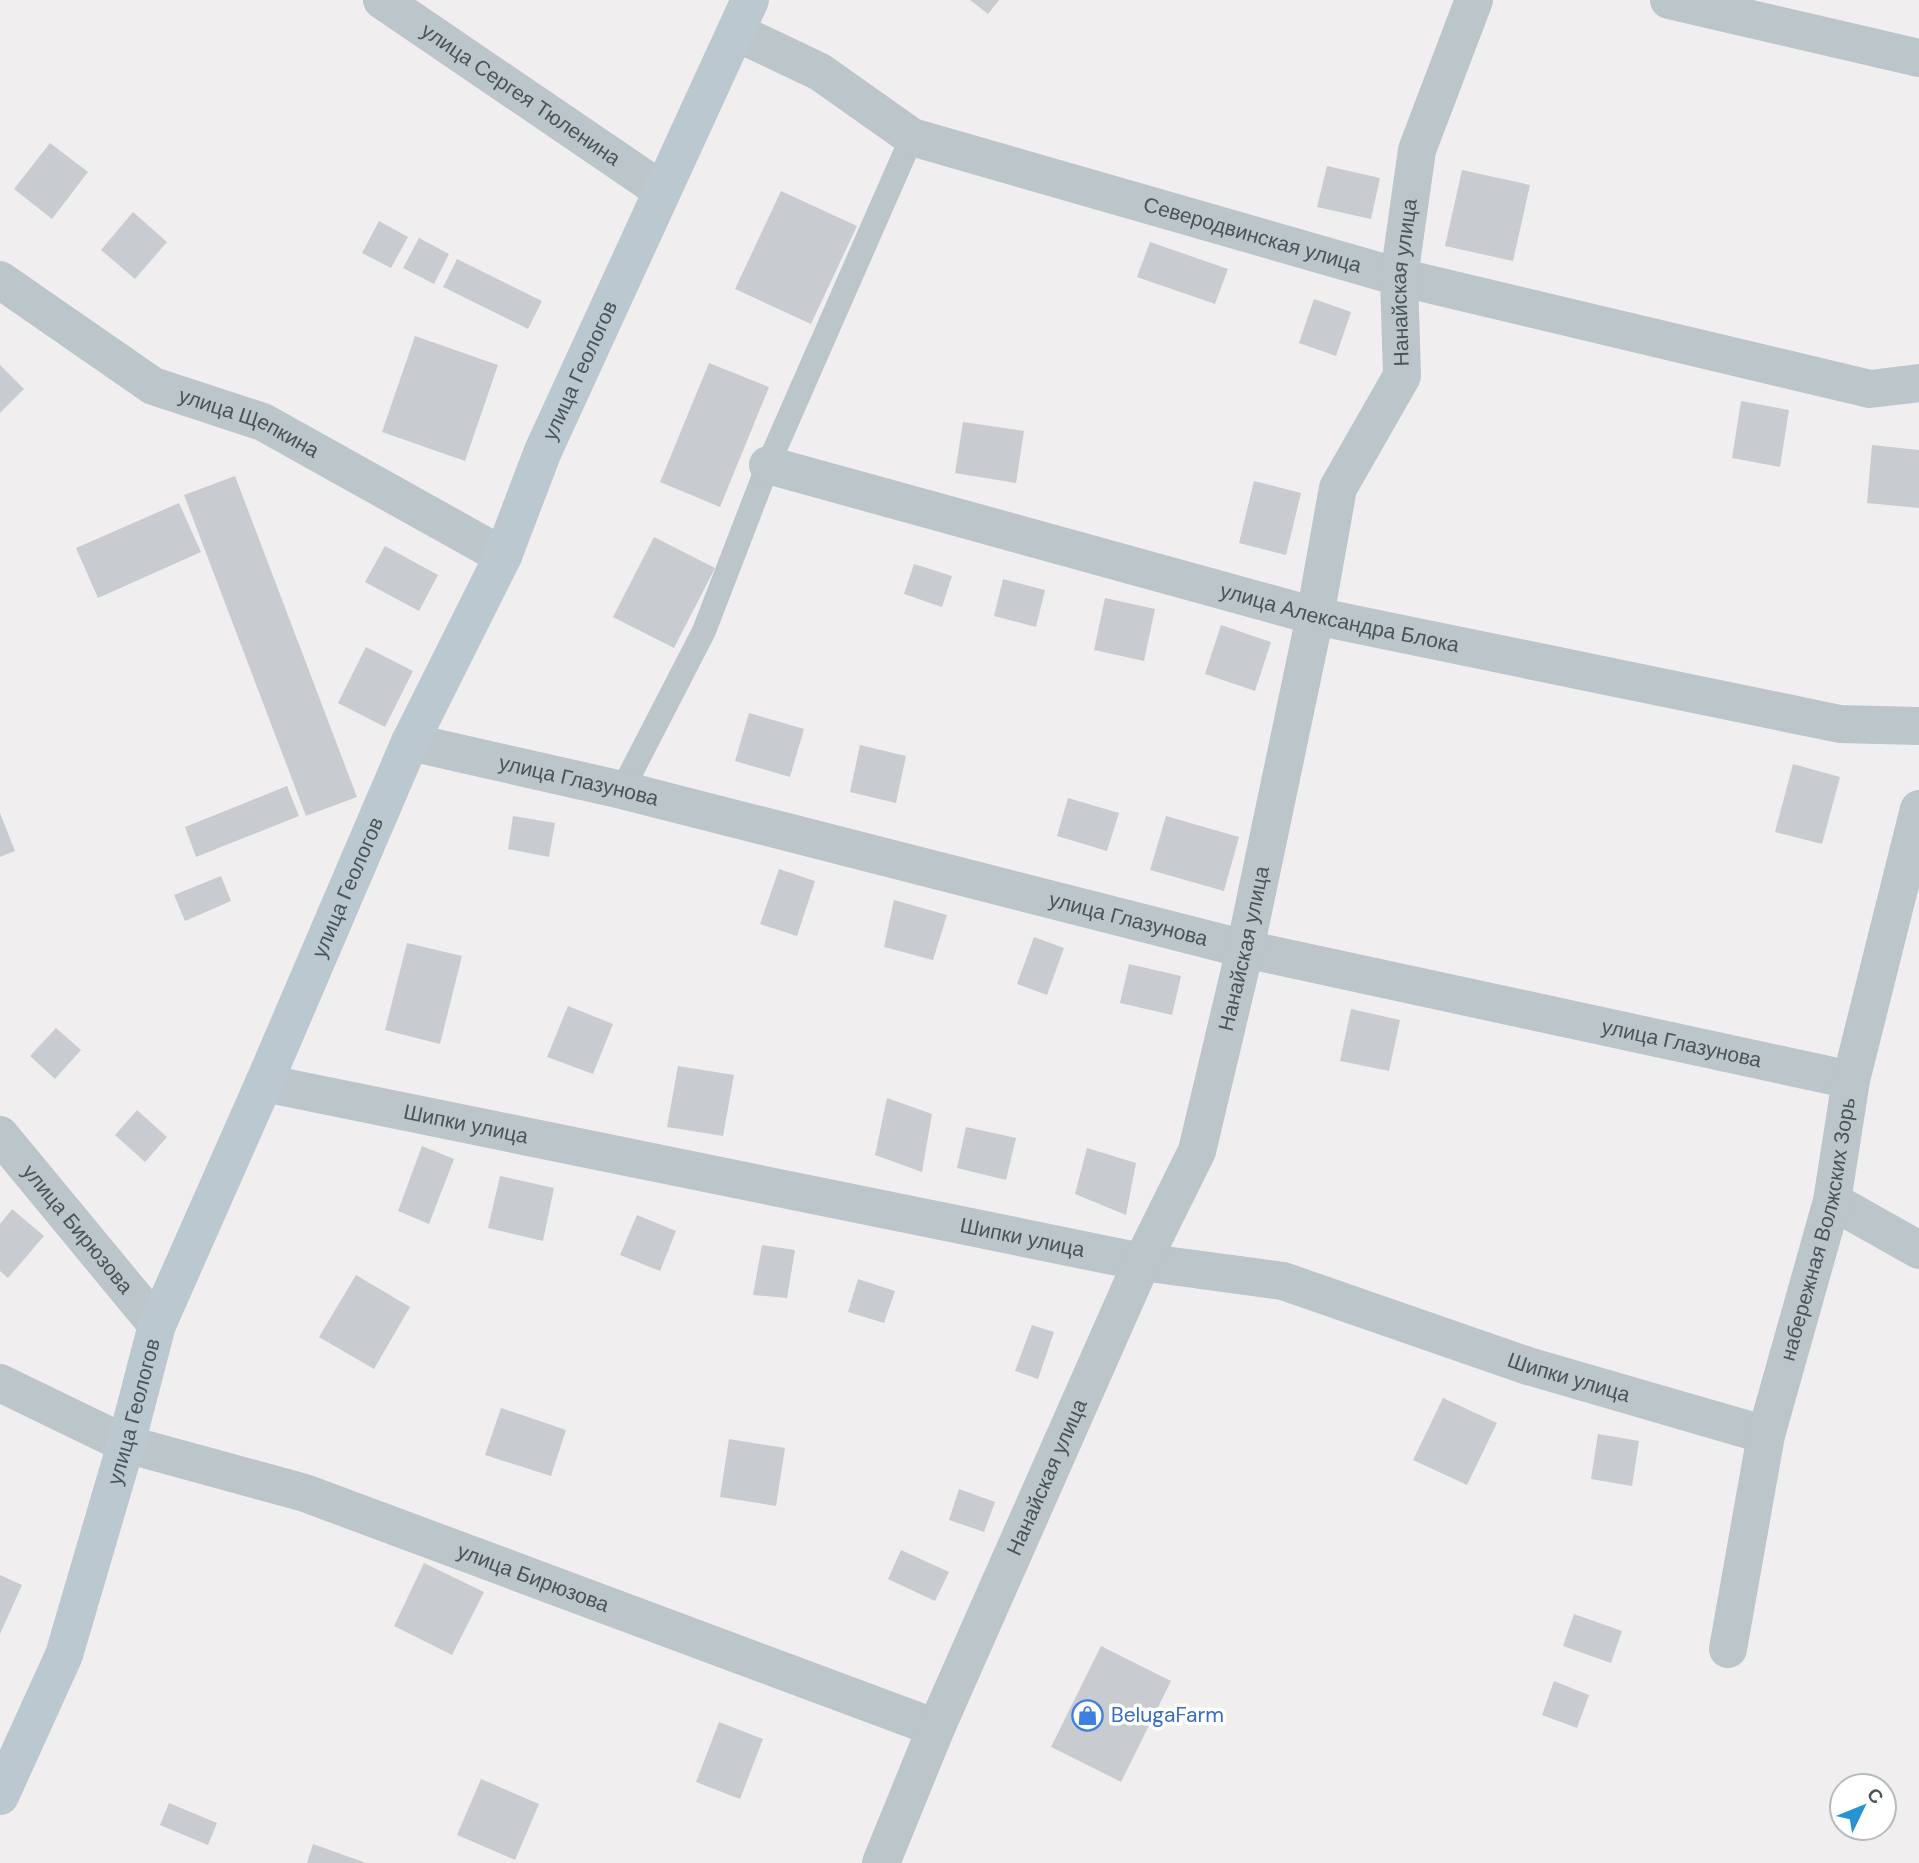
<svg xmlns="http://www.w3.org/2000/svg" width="1919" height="1863" font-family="'DM Sans',sans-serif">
  <rect width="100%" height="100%" fill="#f1eeef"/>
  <path fill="#c8ccd0" d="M 970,0 L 999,0 L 988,14 Z
    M 50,143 L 88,172 L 52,219 L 14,189 Z
    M 1327,166 L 1380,178 L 1371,219 L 1317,207 Z
    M 1462,170 L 1530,185 L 1513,261 L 1445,246 Z
    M 781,191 L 857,226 L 811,324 L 735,289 Z
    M 133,212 L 167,242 L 135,279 L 101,250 Z
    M 379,221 L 408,237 L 391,268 L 362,253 Z
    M 419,238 L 449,254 L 434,284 L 403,268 Z
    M 1150,242 L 1228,269 L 1215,304 L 1137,277 Z
    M 457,259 L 542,301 L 528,329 L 443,287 Z
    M 1314,299 L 1351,312 L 1336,356 L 1299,343 Z
    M 415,336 L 498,365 L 465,461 L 382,432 Z
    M 709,363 L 769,387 L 720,507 L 660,482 Z
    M 0,365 L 24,389 L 0,413 Z
    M 1741,401 L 1789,410 L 1780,467 L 1732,458 Z
    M 963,422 L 1024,431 L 1016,483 L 955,473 Z
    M 1872,445 L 1919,450 L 1919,508 L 1867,503 Z
    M 235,476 L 357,797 L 306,816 L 184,495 Z
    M 1254,481 L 1301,493 L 1286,555 L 1239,543 Z
    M 179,503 L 201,552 L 98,598 L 76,548 Z
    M 654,537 L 715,568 L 674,648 L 613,617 Z
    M 385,546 L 438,575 L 419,611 L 365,582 Z
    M 914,564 L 952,576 L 942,607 L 904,594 Z
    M 1003,579 L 1045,590 L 1036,627 L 994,616 Z
    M 1105,598 L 1155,609 L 1144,661 L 1094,650 Z
    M 1221,625 L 1271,642 L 1255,691 L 1205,674 Z
    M 366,647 L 413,671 L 385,727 L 338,703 Z
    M 749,713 L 804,729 L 790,777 L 735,761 Z
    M 860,745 L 906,756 L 896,803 L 850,792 Z
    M 1793,764 L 1840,777 L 1822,844 L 1775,832 Z
    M 287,786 L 299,816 L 196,857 L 185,827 Z
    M 1068,798 L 1119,813 L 1107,851 L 1057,836 Z
    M 0,813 L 15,851 L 0,857 Z
    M 513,816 L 555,823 L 549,857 L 508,849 Z
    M 1166,816 L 1239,837 L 1224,891 L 1150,870 Z
    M 779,869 L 815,881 L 797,936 L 760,924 Z
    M 221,876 L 231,901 L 185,921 L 174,895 Z
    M 894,900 L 947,915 L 933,960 L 884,947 Z
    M 1034,937 L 1064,948 L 1047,995 L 1017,984 Z
    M 407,943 L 462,956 L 440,1044 L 385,1030 Z
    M 1129,964 L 1181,976 L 1172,1015 L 1120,1003 Z
    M 568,1006 L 613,1024 L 593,1074 L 547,1057 Z
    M 1351,1009 L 1400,1020 L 1389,1071 L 1340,1061 Z
    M 56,1028 L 81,1050 L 55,1079 L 30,1056 Z
    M 678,1066 L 734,1075 L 723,1136 L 667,1127 Z
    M 887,1098 L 932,1114 L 922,1172 L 875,1155 Z
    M 137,1110 L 167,1137 L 145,1162 L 115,1135 Z
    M 966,1127 L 1016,1138 L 1006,1180 L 957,1168 Z
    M 422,1146 L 454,1159 L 429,1224 L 398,1211 Z
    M 1087,1148 L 1136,1163 L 1126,1215 L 1075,1194 Z
    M 500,1176 L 554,1188 L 543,1241 L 488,1228 Z
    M 12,1209 L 44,1236 L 8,1278 L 0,1271 L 0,1224 Z
    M 637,1215 L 676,1231 L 660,1271 L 620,1255 Z
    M 762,1245 L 795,1250 L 787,1298 L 753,1295 Z
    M 356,1275 L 410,1307 L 374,1369 L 319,1337 Z
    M 858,1279 L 895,1291 L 884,1323 L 848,1312 Z
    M 1032,1325 L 1054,1332 L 1038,1379 L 1015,1371 Z
    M 1443,1398 L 1497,1423 L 1467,1485 L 1413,1460 Z
    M 501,1408 L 566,1430 L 551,1476 L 485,1455 Z
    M 1598,1434 L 1639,1441 L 1632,1486 L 1591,1479 Z
    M 729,1439 L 785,1448 L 776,1506 L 720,1497 Z
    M 959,1489 L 995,1502 L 984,1532 L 949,1520 Z
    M 901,1550 L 949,1572 L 935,1601 L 888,1579 Z
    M 424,1563 L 484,1592 L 452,1655 L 394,1626 Z
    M 0,1575 L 22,1585 L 0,1634 Z
    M 1574,1614 L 1622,1631 L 1611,1663 L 1563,1646 Z
    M 1101,1646 L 1171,1681 L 1121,1782 L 1051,1747 Z
    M 1554,1681 L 1589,1695 L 1577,1728 L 1542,1715 Z
    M 719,1722 L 763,1739 L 740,1799 L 696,1782 Z
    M 481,1779 L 539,1804 L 515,1860 L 457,1835 Z
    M 169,1803 L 217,1823 L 208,1845 L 160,1825 Z
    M 313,1844 L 366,1863 L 307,1863 Z"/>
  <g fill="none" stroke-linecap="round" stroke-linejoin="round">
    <path stroke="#bbc5ca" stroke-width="24" d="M 622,790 L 704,631 L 768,465 L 912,137"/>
    <g stroke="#bbc5ca" stroke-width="38">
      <path id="s1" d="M 382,0 L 661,190"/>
      <path d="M 1669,0 L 1919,58"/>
      <path id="s2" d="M 736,32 L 820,72 L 912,137 L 1399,277 L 1870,389 L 1919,383"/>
      <path id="s3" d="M 0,280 L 153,386 L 263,422 L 503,556"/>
      <path id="s4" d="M 768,465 L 1315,616 L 1840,724 L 1919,726"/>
      <path id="s5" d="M 410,742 L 622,790 L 1245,949 L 1851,1080"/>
      <path id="s6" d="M 264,1083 L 1142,1262 L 1283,1281 L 1528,1366 L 1766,1435"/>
      <path id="s7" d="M 0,1135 L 157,1325"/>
      <path d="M 1832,1201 L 1919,1250"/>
      <path id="s8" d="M 0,1383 L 126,1444 L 305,1493 L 936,1728"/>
      <path id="s9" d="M 1728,1649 L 1766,1435 L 1832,1201 L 1851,1080 L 1919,809"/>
      <path id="s10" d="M 881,1863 L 936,1728 L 1142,1262 L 1197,1151 L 1245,949 L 1315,616 L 1338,488 L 1402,376 L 1399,277 L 1417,150 L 1474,0"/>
    </g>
    <path stroke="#bbc8cf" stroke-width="38" id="s11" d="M 0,1796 L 64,1655 L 126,1444 L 157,1325 L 264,1083 L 410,742 L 503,556 L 543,451 L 750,0"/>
  </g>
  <defs>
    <symbol id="shop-ring" viewBox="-11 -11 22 22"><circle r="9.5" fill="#fff" stroke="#3f7fe0" stroke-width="1.5"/><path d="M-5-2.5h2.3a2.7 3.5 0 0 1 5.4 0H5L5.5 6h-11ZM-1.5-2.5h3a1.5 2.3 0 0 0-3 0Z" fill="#3f7fe0"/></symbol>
  </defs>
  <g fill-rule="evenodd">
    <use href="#shop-ring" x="1070" y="1698" width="35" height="35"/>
  </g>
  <g text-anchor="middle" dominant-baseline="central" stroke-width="7" stroke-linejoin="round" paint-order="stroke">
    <g font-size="21" fill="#48555a" stroke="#fff">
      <text stroke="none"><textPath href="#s1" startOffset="168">улица Сергея Тюленина</textPath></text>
      <text stroke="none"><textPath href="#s2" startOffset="560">Северодвинская улица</textPath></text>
      <text stroke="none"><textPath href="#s10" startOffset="1680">Нанайская улица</textPath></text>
      <text stroke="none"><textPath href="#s11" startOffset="1542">улица Геологов</textPath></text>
      <text stroke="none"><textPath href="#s3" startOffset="289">улица Щепкина</textPath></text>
      <text stroke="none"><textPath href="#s4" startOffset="592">улица Александра Блока</textPath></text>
      <text stroke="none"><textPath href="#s5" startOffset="173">улица Глазунова</textPath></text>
      <text stroke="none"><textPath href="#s11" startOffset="975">улица Геологов</textPath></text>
      <text stroke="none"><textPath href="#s5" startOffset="740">улица Глазунова</textPath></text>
      <text stroke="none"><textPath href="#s10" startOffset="987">Нанайская улица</textPath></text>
      <text stroke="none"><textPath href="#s5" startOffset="1307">улица Глазунова</textPath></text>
      <text stroke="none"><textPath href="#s6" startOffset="206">Шипки улица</textPath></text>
      <text stroke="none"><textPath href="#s9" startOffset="430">набережная Волжских Зорь</textPath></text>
      <text stroke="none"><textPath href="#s7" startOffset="122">улица Бирюзова</textPath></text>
      <text stroke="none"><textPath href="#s6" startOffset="774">Шипки улица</textPath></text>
      <text stroke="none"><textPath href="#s6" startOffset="1340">Шипки улица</textPath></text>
      <text stroke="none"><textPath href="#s11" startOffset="408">улица Геологов</textPath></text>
      <text stroke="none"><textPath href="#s10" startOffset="420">Нанайская улица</textPath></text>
      <text stroke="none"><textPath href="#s8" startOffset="569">улица Бирюзова</textPath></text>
    </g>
    <g font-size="21" fill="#366cbe" stroke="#fff" text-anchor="start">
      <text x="1111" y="1715">BelugaFarm</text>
    </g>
  </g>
  <g transform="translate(1863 1807) rotate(47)"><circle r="33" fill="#ffffff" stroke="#b6bbbd" stroke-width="2"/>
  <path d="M0-5L12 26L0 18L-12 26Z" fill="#2794d2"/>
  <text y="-10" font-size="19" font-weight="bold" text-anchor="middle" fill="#48555a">С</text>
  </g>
</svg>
